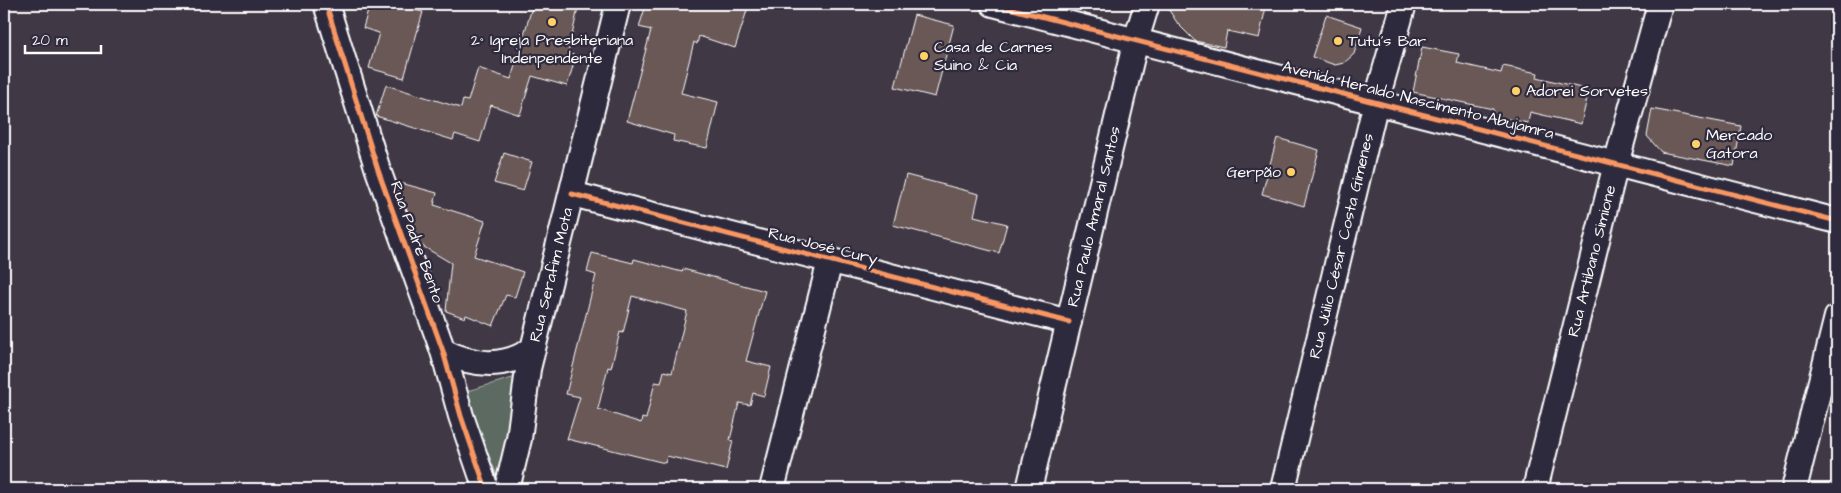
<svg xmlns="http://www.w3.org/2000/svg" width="1841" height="493" font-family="'Architects Daughter',sans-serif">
  <rect width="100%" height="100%" fill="#403845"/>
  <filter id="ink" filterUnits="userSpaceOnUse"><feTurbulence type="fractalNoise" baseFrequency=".02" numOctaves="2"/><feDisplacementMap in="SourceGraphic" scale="10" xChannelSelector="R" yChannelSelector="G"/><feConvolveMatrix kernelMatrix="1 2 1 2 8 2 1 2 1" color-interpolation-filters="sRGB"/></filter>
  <g filter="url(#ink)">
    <path fill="#5c6b62" stroke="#aeb5b0" d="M 516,377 L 520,379 L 499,479 L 460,393 Z"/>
    <path fill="#695957" stroke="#fff" fill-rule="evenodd" d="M 370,4 L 390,4 L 423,12 L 404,78 L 369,68 L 379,33 L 363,28 Z
      M 533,4 L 579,4 L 568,53 L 576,56 L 567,86 L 532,76 L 520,115 L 491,105 L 480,142 L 455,134 L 453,140 L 376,116 L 386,85 L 461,108 L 463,100 L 468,101 L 478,68 L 511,79 Z
      M 665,4 L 749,4 L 735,48 L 699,36 L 697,44 L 694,42 L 681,93 L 718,102 L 707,148 L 673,141 L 674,135 L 627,121 L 651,30 L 639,27 L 646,5 L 663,10 Z
      M 1165,4 L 1254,4 L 1266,7 L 1259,38 L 1227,31 L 1224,47 L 1195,41 L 1178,24 Z
      M 914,15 L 954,25 L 935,97 L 895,87 Z
      M 1326,15 L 1362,27 L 1354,54 L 1344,63 L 1335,65 L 1312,57 Z
      M 1422,47 L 1459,54 L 1457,63 L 1501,73 L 1503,66 L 1538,73 L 1537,77 L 1589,90 L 1581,124 L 1530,112 L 1528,123 L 1493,116 L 1493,109 L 1413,92 Z
      M 1652,109 L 1741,126 L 1734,166 L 1661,152 L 1647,136 Z
      M 1277,138 L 1319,150 L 1304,206 L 1262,194 Z
      M 504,153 L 532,162 L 523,191 L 494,183 Z
      M 906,175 L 979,194 L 974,216 L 1007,224 L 999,253 L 893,225 Z
      M 397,182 L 437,193 L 434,205 L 485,221 L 474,256 L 523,272 L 515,297 L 506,295 L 493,326 L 466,315 L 465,318 L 446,311 L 451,263 L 419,244 Z
      M 592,253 L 633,263 L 634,259 L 682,272 L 683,269 L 765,291 L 746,361 L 771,367 L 764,396 L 753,393 L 750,405 L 739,403 L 730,440 L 733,441 L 726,470 L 667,456 L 665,463 L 567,439 L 580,397 L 566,394 L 596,275 L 587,272 ZM 632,296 L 687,311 L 672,373 L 664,371 L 661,383 L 655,382 L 646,419 L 642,418 L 641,423 L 598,409 L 608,367 L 611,368 L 620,332 L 623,333 Z"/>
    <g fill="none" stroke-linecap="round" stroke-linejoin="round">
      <defs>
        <g id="minor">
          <path d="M 326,4 L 378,170 L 443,351 L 461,416 L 486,489"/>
          <path d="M 993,4 L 1837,221"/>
          <path d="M 572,194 L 1069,322"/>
          <path d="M 443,351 C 474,366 504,369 533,349"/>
          <path id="s1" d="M 507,489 L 519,439 L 528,369 L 618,4"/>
          <path d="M 772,489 L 830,261"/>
          <path id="s2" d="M 1029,489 L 1136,40 L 1147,4"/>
          <path id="s3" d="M 1283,489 L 1376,102 L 1404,4"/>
          <path id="s4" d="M 1535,489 L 1616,164 L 1660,4"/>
          <path d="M 1794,489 L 1837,317"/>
        </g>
      </defs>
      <use href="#minor" stroke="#fff" stroke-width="28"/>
      <use href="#minor" stroke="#2f2a3d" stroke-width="24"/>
      <defs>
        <path id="cycleway" d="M 326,4 L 378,170 L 443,351 L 461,416 L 486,489
          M 993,4 L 1837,221
          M 572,194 L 1069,322"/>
      </defs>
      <use href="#cycleway" stroke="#2f2a3d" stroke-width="8"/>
      <use href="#cycleway" stroke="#f99763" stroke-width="5"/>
    </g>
  </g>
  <g fill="#ffd166" stroke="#2f2a3d" stroke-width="2">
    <circle cx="552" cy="22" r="5"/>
    <circle cx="1338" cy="41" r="5"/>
    <circle cx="924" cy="56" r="5"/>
    <circle cx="1516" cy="91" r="5"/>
    <circle cx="1696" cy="144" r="5"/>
    <circle cx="1291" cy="172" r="5"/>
  </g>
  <g text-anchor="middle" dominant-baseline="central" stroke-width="4.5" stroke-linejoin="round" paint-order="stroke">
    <g font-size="16" fill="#fff" stroke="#2f2a3d" text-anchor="start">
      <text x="552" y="40" text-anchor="middle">2° Igreja Presbiteriana<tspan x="552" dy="18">Indenpendente</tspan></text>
      <text x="1348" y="41">Tutu's Bar</text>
      <text x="934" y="47">Casa de Carnes<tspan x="934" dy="18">Suino &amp; Cia</tspan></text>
      <text x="1526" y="91">Adorei Sorvetes</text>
      <text x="1706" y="135">Mercado<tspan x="1706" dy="18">Gatora</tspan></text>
      <text x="1281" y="172" text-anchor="end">Gerpão</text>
    </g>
    <g font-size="16" fill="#fff" stroke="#2f2a3d">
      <text transform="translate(1418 100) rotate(14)">Avenida Heraldo Nascimento Abujamra</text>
      <text stroke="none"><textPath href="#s2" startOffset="280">Rua Paulo Amaral Santos</textPath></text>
      <text transform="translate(417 242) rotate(70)">Rua Padre Bento</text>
      <text transform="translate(823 246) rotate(14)">Rua José Cury</text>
      <text stroke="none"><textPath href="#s3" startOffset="250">Rua Júlio César Costa Gimenes</textPath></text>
      <text stroke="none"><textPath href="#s4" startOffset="235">Rua Artibano Simione</textPath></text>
      <text stroke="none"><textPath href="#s1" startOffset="219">Rua Serafim Mota</textPath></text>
    </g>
  </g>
  <rect width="1841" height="493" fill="none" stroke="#2f2a3d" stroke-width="20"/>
  <rect x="10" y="10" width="1821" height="473" fill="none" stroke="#fff" stroke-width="2" filter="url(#ink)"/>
  <path d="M25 45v8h76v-8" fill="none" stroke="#ffffff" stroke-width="2.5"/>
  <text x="32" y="45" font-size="15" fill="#ffffff" stroke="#2f2a3d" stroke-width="4" paint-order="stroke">20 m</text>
</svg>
